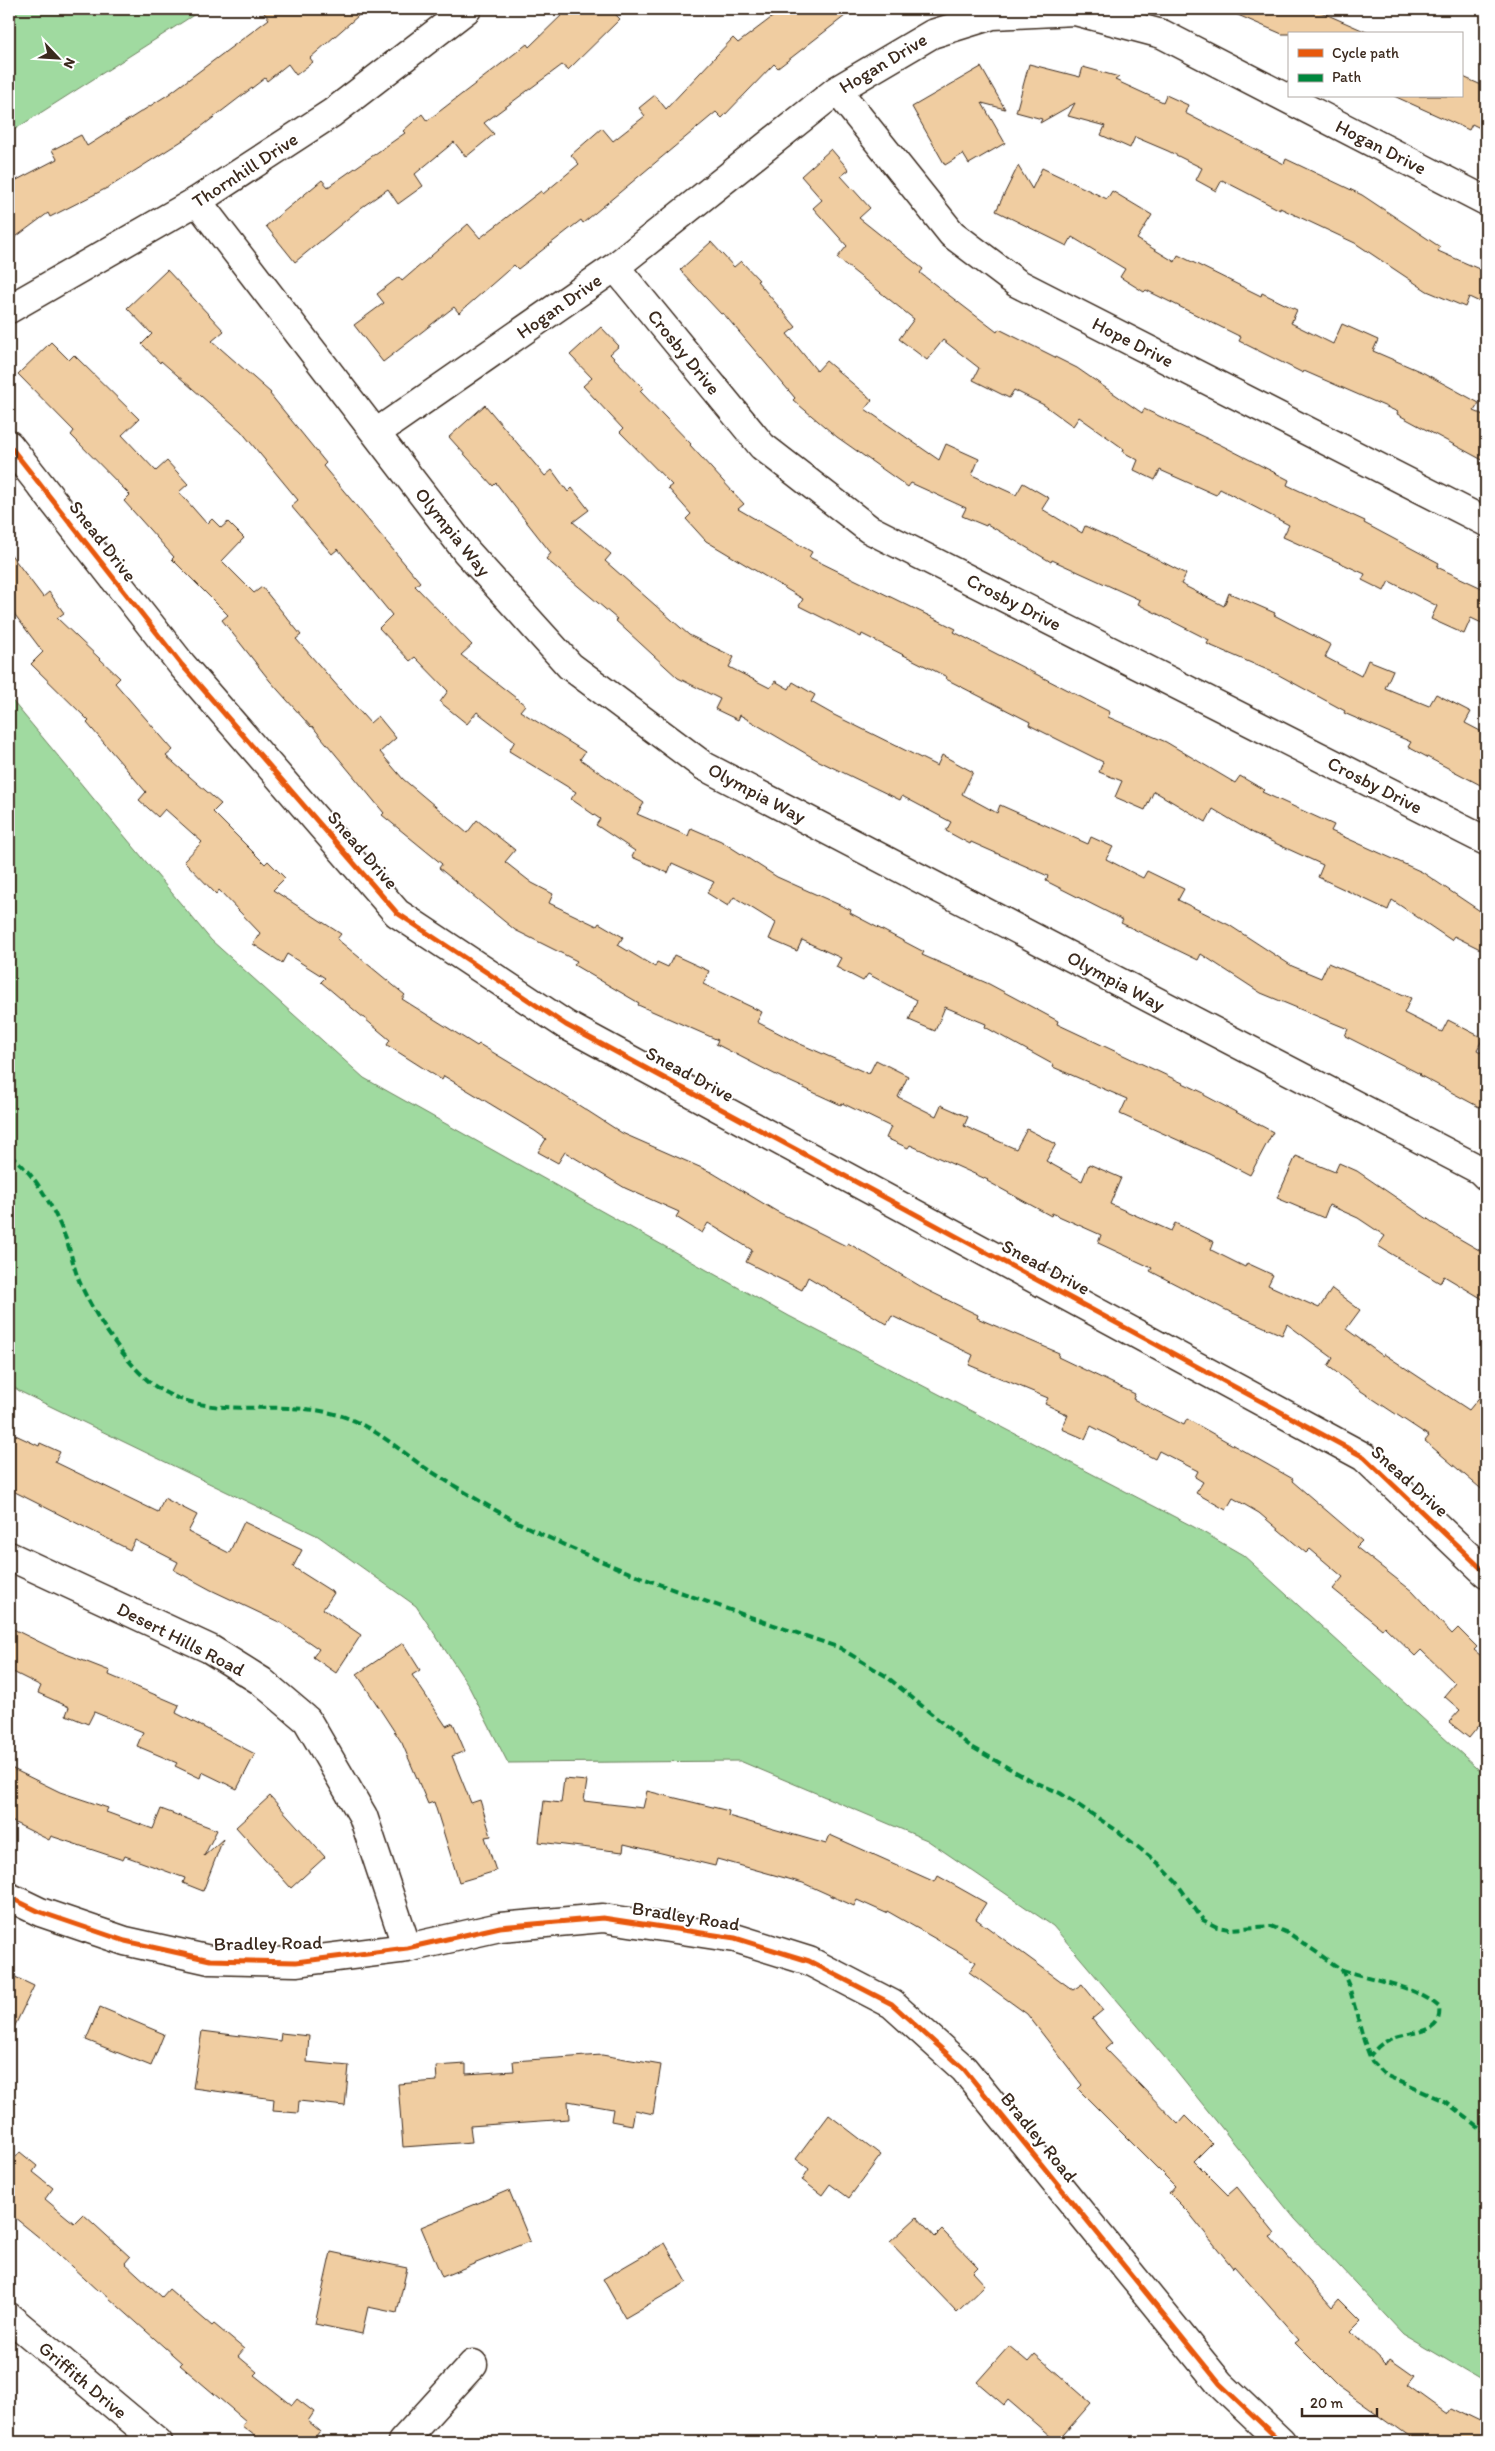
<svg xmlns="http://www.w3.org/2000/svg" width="1495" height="2451" font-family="Itim,sans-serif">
  <rect width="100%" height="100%" fill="#fff"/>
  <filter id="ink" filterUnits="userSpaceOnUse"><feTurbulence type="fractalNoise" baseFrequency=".02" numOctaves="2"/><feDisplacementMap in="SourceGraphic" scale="10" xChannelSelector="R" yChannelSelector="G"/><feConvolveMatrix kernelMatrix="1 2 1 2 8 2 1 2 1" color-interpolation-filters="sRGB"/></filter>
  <g filter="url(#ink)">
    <path fill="#a0daa0" stroke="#6e825f" d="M 9,9 L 203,9 L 9,133 Z
      M 9,697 L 211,940 L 364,1078 L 789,1316 L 1194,1527 L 1243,1555 L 1486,1776 L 1486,2383 L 1403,2334 L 1295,2219 L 1171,2065 L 1053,1926 L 927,1840 L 740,1761 L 508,1763 L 467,1683 L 416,1606 L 318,1536 L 21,1392 L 9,1384 Z"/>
    <path fill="#f0cda1" stroke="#3b2a1e" d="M 261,9 L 366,9 L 310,58 L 313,62 L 296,75 L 288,64 L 267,81 L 265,78 L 188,137 L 111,186 L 50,217 L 48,213 L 9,242 L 9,184 L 57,159 L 52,150 L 81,135 L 87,146 L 169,94 L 269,19 Z
      M 568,9 L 610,9 L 620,19 L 568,70 L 562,65 L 484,123 L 494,134 L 466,157 L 454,142 L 415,174 L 423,186 L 398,204 L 388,189 L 362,207 L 295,262 L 266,226 L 322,180 L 328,187 L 405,133 L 403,131 L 422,114 L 427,121 L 527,44 L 529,47 Z
      M 783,9 L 854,9 L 778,68 L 774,64 L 722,118 L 716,112 L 583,223 L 581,220 L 518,269 L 514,265 L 459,313 L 454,307 L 383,362 L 354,325 L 384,303 L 377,294 L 399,277 L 402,281 L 468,224 L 480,238 L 541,191 L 543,194 L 579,164 L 571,155 L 602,128 L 613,141 L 645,116 L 639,108 L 655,95 L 666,109 L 733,38 L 738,43 Z
      M 1224,9 L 1314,9 L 1371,34 L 1282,34 Z
      M 1029,64 L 1080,77 L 1083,67 L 1119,77 L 1115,80 L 1163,102 L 1166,95 L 1188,105 L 1185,113 L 1284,164 L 1286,159 L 1362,195 L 1440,247 L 1438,251 L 1486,272 L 1486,305 L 1469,297 L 1465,307 L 1427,291 L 1355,243 L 1280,208 L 1280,210 L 1222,180 L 1216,191 L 1196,180 L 1202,168 L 1168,151 L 1135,137 L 1130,148 L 1101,135 L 1105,126 L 1068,116 L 1075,103 L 1040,123 L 1042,119 L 1016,112 Z
      M 981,67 L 1005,109 L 982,103 L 1005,143 L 969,164 L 963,154 L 945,165 L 912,107 Z
      M 1461,76 L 1486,87 L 1486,131 L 1472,124 L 1469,130 L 1394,96 L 1461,96 Z
      M 831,149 L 849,170 L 841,176 L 870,208 L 859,218 L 923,269 L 920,273 L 997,332 L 999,329 L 1077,368 L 1142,413 L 1144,409 L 1221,445 L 1289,480 L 1287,485 L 1365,521 L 1364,523 L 1439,563 L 1437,567 L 1486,590 L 1486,625 L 1471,618 L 1464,634 L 1431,619 L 1437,606 L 1389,581 L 1384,591 L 1362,580 L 1365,574 L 1283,537 L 1289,525 L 1220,489 L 1216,495 L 1160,470 L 1155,480 L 1134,470 L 1138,460 L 1123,452 L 1124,449 L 1079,417 L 1073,426 L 1044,405 L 1014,390 L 1009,398 L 973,380 L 979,368 L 943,340 L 927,360 L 899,339 L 914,319 L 837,258 L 847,246 L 813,208 L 822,200 L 801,176 Z
      M 1018,166 L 1032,189 L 1042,168 L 1107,199 L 1112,191 L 1152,215 L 1137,239 L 1175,262 L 1178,255 L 1261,296 L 1262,293 L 1297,310 L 1291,323 L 1333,344 L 1342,324 L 1378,340 L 1373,351 L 1424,373 L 1479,403 L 1474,411 L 1486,416 L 1486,462 L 1397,414 L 1398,412 L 1304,371 L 1303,373 L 1239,341 L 1241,337 L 1146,290 L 1144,292 L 1120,277 L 1125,269 L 1072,237 L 1067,246 L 996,211 Z
      M 711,242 L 734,267 L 741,261 L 759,280 L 757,281 L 796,327 L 787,334 L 817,371 L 826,361 L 872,400 L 865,409 L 939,460 L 946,444 L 979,459 L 972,475 L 1016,495 L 1023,483 L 1049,498 L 1042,509 L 1082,533 L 1085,526 L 1151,556 L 1186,574 L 1181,584 L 1224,606 L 1229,593 L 1275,613 L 1274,615 L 1331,645 L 1325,657 L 1361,676 L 1368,660 L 1393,670 L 1385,688 L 1429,706 L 1436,694 L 1471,712 L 1465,723 L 1486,734 L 1486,788 L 1408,747 L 1411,742 L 1344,713 L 1345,711 L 1277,674 L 1207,644 L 1209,640 L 1138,604 L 1140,600 L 1052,560 L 1051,562 L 987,524 L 986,526 L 962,516 L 966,508 L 911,483 L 908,487 L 837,437 L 793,400 L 795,398 L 723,313 L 721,314 L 680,270 Z
      M 167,270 L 224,331 L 212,341 L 271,393 L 270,394 L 326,463 L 323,466 L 420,582 L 415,586 L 472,645 L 461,655 L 525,705 L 520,711 L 585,752 L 580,759 L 644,803 L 637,814 L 688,836 L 691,828 L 721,841 L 777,877 L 851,910 L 850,913 L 924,952 L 922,955 L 989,984 L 1058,1021 L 1057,1024 L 1204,1093 L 1204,1095 L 1273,1132 L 1250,1175 L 1209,1154 L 1120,1114 L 1127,1099 L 1053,1067 L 1054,1065 L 985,1027 L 986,1024 L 945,1007 L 935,1031 L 909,1020 L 917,1000 L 868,974 L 863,981 L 836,967 L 841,958 L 802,940 L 797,951 L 769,939 L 776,923 L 734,897 L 728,906 L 707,893 L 714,882 L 672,863 L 668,873 L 632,857 L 635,851 L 596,825 L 600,819 L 571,799 L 576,792 L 509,751 L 515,741 L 477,712 L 467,724 L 440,702 L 448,691 L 415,657 L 410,661 L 379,628 L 392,615 L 338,549 L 332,554 L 291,506 L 298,500 L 241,431 L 161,361 L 160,363 L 142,344 L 152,334 L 127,308 Z
      M 601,327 L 619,346 L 610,354 L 643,388 L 640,391 L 691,444 L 690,445 L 744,504 L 738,509 L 812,552 L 809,557 L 956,629 L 954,632 L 1110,712 L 1108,717 L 1166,742 L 1235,783 L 1240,776 L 1264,790 L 1262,792 L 1334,825 L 1331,831 L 1422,872 L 1486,915 L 1486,952 L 1454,936 L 1451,940 L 1392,900 L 1388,910 L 1318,877 L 1323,865 L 1253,833 L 1213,809 L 1206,822 L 1154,791 L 1145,810 L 1115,797 L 1122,781 L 1099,772 L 1103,762 L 1029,725 L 1030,722 L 946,679 L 947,677 L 862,634 L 861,637 L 799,606 L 803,599 L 706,541 L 686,519 L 691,514 L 668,488 L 672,485 L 620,432 L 623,429 L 583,386 L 592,378 L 570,355 Z
      M 51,342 L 69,360 L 74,355 L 139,419 L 122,435 L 156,471 L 167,461 L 188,484 L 179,492 L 207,524 L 212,519 L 221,528 L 228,522 L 244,538 L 222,561 L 254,593 L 262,587 L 301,635 L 296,639 L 370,723 L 378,716 L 396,738 L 380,752 L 403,779 L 467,833 L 477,820 L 515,850 L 505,862 L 532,883 L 553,894 L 549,903 L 597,926 L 599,923 L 623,937 L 618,945 L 655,967 L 657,962 L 668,967 L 674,955 L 709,971 L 703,984 L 762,1012 L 757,1022 L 798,1043 L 869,1074 L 876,1060 L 908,1076 L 898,1097 L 936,1116 L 941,1105 L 968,1117 L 964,1126 L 1016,1149 L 1027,1129 L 1056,1144 L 1046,1161 L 1082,1181 L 1089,1164 L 1121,1178 L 1110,1204 L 1171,1231 L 1175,1223 L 1214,1242 L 1211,1250 L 1245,1267 L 1247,1263 L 1273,1275 L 1268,1285 L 1319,1308 L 1332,1289 L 1360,1310 L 1346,1329 L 1383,1356 L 1384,1354 L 1469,1410 L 1486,1389 L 1486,1493 L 1425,1441 L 1429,1436 L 1361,1391 L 1328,1366 L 1333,1358 L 1287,1324 L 1282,1335 L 1226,1310 L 1150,1271 L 1152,1268 L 1098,1243 L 1101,1235 L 1052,1213 L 1051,1216 L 987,1181 L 988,1180 L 910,1145 L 908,1148 L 886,1138 L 891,1127 L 842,1103 L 841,1105 L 782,1078 L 716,1044 L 718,1040 L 638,1005 L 639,1003 L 574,965 L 577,961 L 515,930 L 439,868 L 442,864 L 382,815 L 384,813 L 312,726 L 311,727 L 270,681 L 222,620 L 228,615 L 172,559 L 174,557 L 124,501 L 130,495 L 71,435 L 74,431 L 18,374 Z
      M 485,405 L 545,476 L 552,470 L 568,492 L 572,488 L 589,510 L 573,522 L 611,554 L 605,561 L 689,635 L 734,657 L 729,667 L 770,688 L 775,681 L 789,689 L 793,682 L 815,695 L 811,702 L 834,715 L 937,766 L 942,755 L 973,772 L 962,794 L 997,813 L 1000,805 L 1088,844 L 1091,837 L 1113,847 L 1106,859 L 1143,878 L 1147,871 L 1184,889 L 1178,900 L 1229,925 L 1292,966 L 1321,978 L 1328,963 L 1411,998 L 1404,1013 L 1442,1032 L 1448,1020 L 1483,1038 L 1477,1050 L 1486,1055 L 1486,1093 L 1479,1107 L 1419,1075 L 1420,1074 L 1345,1036 L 1348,1029 L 1261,993 L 1201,954 L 1198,960 L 1121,923 L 1123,920 L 1046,881 L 1048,876 L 971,842 L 970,844 L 946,831 L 951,822 L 902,796 L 900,800 L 817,760 L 740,715 L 738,720 L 715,709 L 720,699 L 678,678 L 615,620 L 617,619 L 546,559 L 551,553 L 496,483 L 493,486 L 449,437 Z
      M 9,552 L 43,597 L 49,592 L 64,613 L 57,618 L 120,678 L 115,683 L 173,750 L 166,756 L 221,804 L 213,812 L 265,864 L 268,861 L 285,878 L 273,890 L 341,934 L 337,939 L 405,995 L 402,999 L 477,1046 L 479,1044 L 552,1088 L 622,1133 L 711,1172 L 776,1211 L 846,1246 L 848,1243 L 925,1289 L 978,1315 L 977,1318 L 1059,1353 L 1058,1357 L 1135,1394 L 1133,1399 L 1184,1425 L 1187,1419 L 1293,1479 L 1292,1481 L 1362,1541 L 1356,1547 L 1412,1591 L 1452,1634 L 1458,1628 L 1477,1647 L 1474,1650 L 1486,1660 L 1486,1717 L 1469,1738 L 1449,1722 L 1460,1710 L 1444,1696 L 1455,1683 L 1421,1650 L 1415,1656 L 1384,1626 L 1382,1629 L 1333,1589 L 1343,1577 L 1310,1549 L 1306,1553 L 1259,1513 L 1233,1498 L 1226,1510 L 1196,1493 L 1203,1482 L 1195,1477 L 1198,1471 L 1159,1451 L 1155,1459 L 1091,1426 L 1085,1439 L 1062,1429 L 1068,1415 L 1045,1404 L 1048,1398 L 969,1365 L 973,1355 L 892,1316 L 887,1324 L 808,1277 L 802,1290 L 746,1262 L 752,1250 L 708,1223 L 702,1233 L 676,1217 L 679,1212 L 625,1188 L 565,1152 L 558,1163 L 538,1152 L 546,1139 L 535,1131 L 444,1076 L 442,1080 L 387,1045 L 390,1040 L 321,982 L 325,978 L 287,954 L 282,963 L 253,944 L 260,933 L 219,890 L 216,894 L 184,861 L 202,842 L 165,809 L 158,817 L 139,800 L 146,792 L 87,723 L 89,721 L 31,664 L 43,652 L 9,607 Z
      M 1296,1156 L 1335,1172 L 1339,1163 L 1357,1171 L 1441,1228 L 1486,1254 L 1486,1301 L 1444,1276 L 1440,1283 L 1393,1255 L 1378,1246 L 1385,1236 L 1358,1218 L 1329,1205 L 1324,1218 L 1277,1198 Z
      M 9,1432 L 39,1446 L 40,1443 L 60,1452 L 55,1462 L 158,1512 L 164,1498 L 197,1515 L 188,1532 L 229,1553 L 244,1522 L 302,1550 L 293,1567 L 334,1593 L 323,1609 L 361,1635 L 336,1673 L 313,1657 L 319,1649 L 281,1623 L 211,1590 L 174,1570 L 178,1562 L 135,1540 L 130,1550 L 9,1489 Z
      M 9,1627 L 56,1650 L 110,1671 L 109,1675 L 179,1705 L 176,1713 L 255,1754 L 237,1789 L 202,1772 L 200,1778 L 175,1766 L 177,1763 L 137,1746 L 143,1732 L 94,1712 L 88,1724 L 66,1715 L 69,1707 L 38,1693 L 41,1686 L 9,1670 Z
      M 403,1643 L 420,1670 L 412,1675 L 446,1726 L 453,1723 L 465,1751 L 452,1756 L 471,1803 L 480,1800 L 491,1836 L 485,1837 L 496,1871 L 459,1882 L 434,1802 L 428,1804 L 402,1743 L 357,1674 Z
      M 9,1767 L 60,1792 L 108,1808 L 106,1812 L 153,1829 L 161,1809 L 217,1830 L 204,1856 L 223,1839 L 203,1891 L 183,1883 L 185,1878 L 125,1856 L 123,1860 L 51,1836 L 49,1840 L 9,1820 Z
      M 564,1779 L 587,1781 L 584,1801 L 643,1808 L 647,1791 L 729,1811 L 728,1816 L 826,1844 L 830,1835 L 935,1882 L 938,1876 L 986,1903 L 976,1919 L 1073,1990 L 1082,1984 L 1103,2010 L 1092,2019 L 1112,2043 L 1105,2049 L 1178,2124 L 1185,2116 L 1212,2143 L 1194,2161 L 1228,2195 L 1237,2187 L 1275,2234 L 1270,2237 L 1332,2307 L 1339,2299 L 1361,2321 L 1351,2331 L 1386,2365 L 1390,2359 L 1414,2376 L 1407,2385 L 1447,2414 L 1451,2408 L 1486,2425 L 1486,2442 L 1416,2442 L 1338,2386 L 1295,2343 L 1299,2340 L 1234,2266 L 1233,2268 L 1189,2213 L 1169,2193 L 1175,2186 L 1078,2089 L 1082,2085 L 1027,2014 L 969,1972 L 976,1962 L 887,1911 L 886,1913 L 857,1900 L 854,1906 L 803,1883 L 717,1859 L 715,1866 L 624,1844 L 623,1852 L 539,1842 L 544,1801 L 561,1803 Z
      M 270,1796 L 325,1857 L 291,1888 L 236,1827 Z
      M 9,1974 L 34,1986 L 9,2038 Z
      M 100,2007 L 164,2034 L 151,2066 L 86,2040 Z
      M 202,2031 L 280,2041 L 281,2033 L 309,2036 L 307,2062 L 349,2066 L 345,2106 L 299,2101 L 298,2113 L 273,2111 L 274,2099 L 193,2088 Z
      M 602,2055 L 661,2065 L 653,2114 L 635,2110 L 632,2125 L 611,2121 L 613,2109 L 568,2101 L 569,2119 L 470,2126 L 472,2142 L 403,2147 L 398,2084 L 437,2081 L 436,2066 L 466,2064 L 466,2074 L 514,2071 L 513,2061 Z
      M 829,2115 L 881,2155 L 849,2198 L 830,2184 L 822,2195 L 802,2180 L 809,2169 L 796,2159 Z
      M 20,2152 L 37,2166 L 33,2172 L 53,2188 L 45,2199 L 74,2223 L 83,2214 L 130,2257 L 125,2263 L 162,2297 L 169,2289 L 212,2326 L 214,2324 L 244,2349 L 238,2356 L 257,2372 L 254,2375 L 292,2405 L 297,2399 L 314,2412 L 308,2421 L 320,2431 L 311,2442 L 263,2442 L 242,2426 L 246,2421 L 180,2365 L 182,2363 L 100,2290 L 98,2291 L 46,2243 L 9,2213 L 9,2166 Z
      M 509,2190 L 530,2241 L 442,2277 L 421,2227 Z
      M 917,2217 L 935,2237 L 942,2230 L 978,2267 L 973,2272 L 985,2285 L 957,2312 L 890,2242 Z
      M 665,2243 L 687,2282 L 625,2318 L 603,2279 Z
      M 331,2252 L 407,2268 L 397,2313 L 368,2307 L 362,2334 L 315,2324 Z
      M 1009,2346 L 1028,2362 L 1035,2354 L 1091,2403 L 1057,2442 L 1008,2400 L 1004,2405 L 977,2382 Z"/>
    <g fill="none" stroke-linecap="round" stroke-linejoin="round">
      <defs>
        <path id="minor" d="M 837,90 L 952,234 L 1017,283 L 1486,522
          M 197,201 L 466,551 L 570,666 L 704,766 L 1480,1170 L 1486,1176
          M 615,267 L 762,446 L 869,529 L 1486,841
          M 9,309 L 197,201 L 332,113 L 467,9
          M 376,433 L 615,267 L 837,90 L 932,34 L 993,15 L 1075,11 L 1162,34 L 1486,201
          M 9,445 L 182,665 L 397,913 L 566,1025 L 1364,1457 L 1486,1573
          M 9,1556 L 210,1649 L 261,1681 L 307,1720 L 363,1816 L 407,1948
          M 9,1897 L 40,1912 L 125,1941 L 210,1960 L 296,1962 L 407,1948 L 500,1927 L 603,1918 L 735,1938 L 809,1961 L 892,2004 L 964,2069 L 1220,2384 L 1281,2442
          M 9,2317 L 158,2442
          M 402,2442 L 473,2364"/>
      </defs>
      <use href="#minor" stroke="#3b2a1e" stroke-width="31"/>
      <use href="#minor" stroke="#fff" stroke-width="28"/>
      <path stroke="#00873e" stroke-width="4" stroke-dasharray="8 4" stroke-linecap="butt" d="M 9,1155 C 36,1173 54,1209 66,1239 C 71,1252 73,1265 78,1278 C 91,1311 129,1370 159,1389 C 217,1424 288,1394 350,1419 C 379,1431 402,1452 427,1469 C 450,1483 474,1498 497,1511 C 605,1571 724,1607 840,1648 L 886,1676 L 970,1746 L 1028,1779 L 1060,1793 L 1119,1832 L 1158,1863 L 1176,1882 L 1203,1920 L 1217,1927 L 1230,1929 L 1271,1926 L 1290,1934 L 1342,1970 L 1349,1986 L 1364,2041 L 1372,2062 L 1385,2075 L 1446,2102 L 1486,2133
        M 1342,1970 C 1371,1979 1416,1986 1439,2007 C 1443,2036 1410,2030 1391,2039 C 1381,2043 1376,2048 1370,2056"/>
      <defs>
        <path id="cycleway" d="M 9,445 L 182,665 L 397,913 L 566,1025 L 1364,1457 L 1486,1573
          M 9,1897 L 40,1912 L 125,1941 L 210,1960 L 296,1962 L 407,1948 L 500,1927 L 603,1918 L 735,1938 L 809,1961 L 892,2004 L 964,2069 L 1220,2384 L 1281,2442"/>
      </defs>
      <use href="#cycleway" stroke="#fff" stroke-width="8"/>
      <use href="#cycleway" stroke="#e8590c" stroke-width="5"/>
    </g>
  </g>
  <g text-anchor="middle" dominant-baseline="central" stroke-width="4" stroke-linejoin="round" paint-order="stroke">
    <g font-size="19" fill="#3b2a1e" stroke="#fff">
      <text transform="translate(883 63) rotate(-31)">Hogan Drive</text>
      <text transform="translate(1381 147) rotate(27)">Hogan Drive</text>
      <text transform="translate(245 170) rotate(-33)">Thornhill Drive</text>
      <text transform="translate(559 306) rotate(-35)">Hogan Drive</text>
      <text transform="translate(1133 342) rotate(27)">Hope Drive</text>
      <text transform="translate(684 352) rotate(51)">Crosby Drive</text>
      <text transform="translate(453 532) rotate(51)">Olympia Way</text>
      <text transform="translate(103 541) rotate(52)">Snead Drive</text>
      <text transform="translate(1014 602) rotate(27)">Crosby Drive</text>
      <text transform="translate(1375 785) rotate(27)">Crosby Drive</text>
      <text transform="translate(757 793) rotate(28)">Olympia Way</text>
      <text transform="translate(363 850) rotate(49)">Snead Drive</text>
      <text transform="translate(1116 981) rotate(28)">Olympia Way</text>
      <text transform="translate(690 1074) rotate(28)">Snead Drive</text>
      <text transform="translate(1046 1267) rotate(28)">Snead Drive</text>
      <text transform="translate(1410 1481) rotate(42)">Snead Drive</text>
      <text transform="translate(181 1639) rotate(27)">Desert Hills Road</text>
      <text transform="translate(686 1916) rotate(9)">Bradley Road</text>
      <text transform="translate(268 1943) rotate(-1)">Bradley Road</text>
      <text transform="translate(1039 2137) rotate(51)">Bradley Road</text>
      <text transform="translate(83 2380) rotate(40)">Griffith Drive</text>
    </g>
  </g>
  <rect width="1495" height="2451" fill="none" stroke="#fff" stroke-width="30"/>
  <rect x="15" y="15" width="1465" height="2421" fill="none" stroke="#3b2a1e" stroke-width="2" filter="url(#ink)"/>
  <rect x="1288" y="32" width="175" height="65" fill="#ffffff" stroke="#b1aaa5"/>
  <rect x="1298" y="49" width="25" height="8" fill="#e8590c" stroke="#b1aaa5"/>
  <text x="1332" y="58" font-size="15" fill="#3b2a1e">Cycle path</text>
  <rect x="1298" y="74" width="25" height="8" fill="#00873e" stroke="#b1aaa5"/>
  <text x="1332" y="82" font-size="15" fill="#3b2a1e">Path</text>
  <g transform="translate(58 58) rotate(115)" stroke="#ffffff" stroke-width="4" paint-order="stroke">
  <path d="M0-4L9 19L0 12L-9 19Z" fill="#3b2a1e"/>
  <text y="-8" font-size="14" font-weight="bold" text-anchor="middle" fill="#3b2a1e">N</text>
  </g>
  <path d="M1302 2408v8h75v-8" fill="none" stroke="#3b2a1e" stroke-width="2.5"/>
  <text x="1310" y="2408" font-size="15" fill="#3b2a1e" stroke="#ffffff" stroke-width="4" paint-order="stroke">20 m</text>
</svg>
